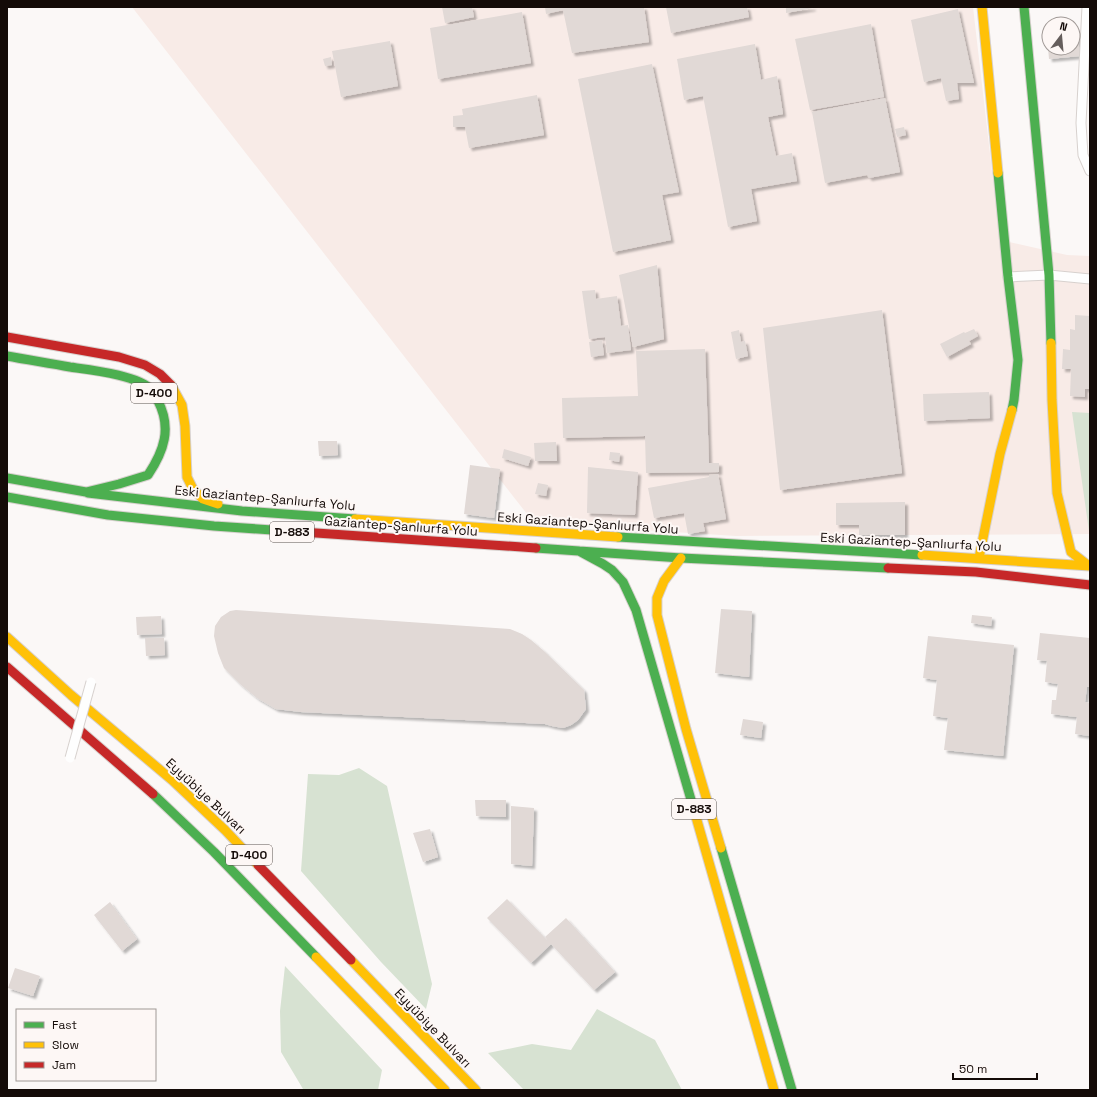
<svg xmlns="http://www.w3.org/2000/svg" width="1097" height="1097" font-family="'Space Grotesk',sans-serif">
  <defs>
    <filter id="shadow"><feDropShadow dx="3" dy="3" stdDeviation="1" flood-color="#0004"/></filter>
  </defs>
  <rect width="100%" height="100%" fill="#fbf8f7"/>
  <path fill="#f8ebe7" d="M 132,7 L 973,7 L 1000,240 L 1067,255 L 1090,256 L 1090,534 L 736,536 L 534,523 Z"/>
  <path fill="#d7e2d2" d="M 1072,412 L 1090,413 L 1090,538 Z
    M 359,768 L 387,786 L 432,984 L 426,1009 L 381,962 L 301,871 L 308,774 L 339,775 Z
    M 285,966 L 382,1070 L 378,1090 L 303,1089 L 281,1052 L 280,1011 Z
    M 597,1009 L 655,1040 L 682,1090 L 524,1090 L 488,1053 L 532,1044 L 571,1050 Z"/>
  <path fill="#e1d9d6" filter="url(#shadow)" d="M 442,7 L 472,7 L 474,17 L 445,23 Z
    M 545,7 L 644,7 L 649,42 L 572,53 L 563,10 L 546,14 Z
    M 666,7 L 747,7 L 749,17 L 671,33 Z
    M 786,7 L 813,7 L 813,8 L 786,13 Z
    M 958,9 L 974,83 L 957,83 L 959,99 L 946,101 L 941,78 L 924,82 L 911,20 Z
    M 522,12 L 531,63 L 438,79 L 430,28 Z
    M 871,24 L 884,97 L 810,110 L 795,39 Z
    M 1073,37 L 1078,37 L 1080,56 L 1049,59 L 1048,48 L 1073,48 Z
    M 390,41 L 398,86 L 341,97 L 332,51 Z
    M 755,44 L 761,80 L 777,76 L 783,114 L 768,117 L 776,156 L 792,153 L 797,181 L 751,189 L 757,221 L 728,227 L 703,96 L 684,100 L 677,59 Z
    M 331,57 L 332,65 L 325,66 L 323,59 Z
    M 652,64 L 679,192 L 662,195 L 671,240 L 613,252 L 578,79 Z
    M 537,95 L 544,135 L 469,148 L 465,127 L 453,127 L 453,116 L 463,115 L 462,109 Z
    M 885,98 L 900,172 L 869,178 L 867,175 L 825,183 L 812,112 Z
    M 904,127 L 906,135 L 897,137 L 895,129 Z
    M 657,265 L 664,339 L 633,347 L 619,275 Z
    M 595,290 L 596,299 L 617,296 L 621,326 L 628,325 L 631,350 L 607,353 L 605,337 L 589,339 L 582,291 Z
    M 882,310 L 902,473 L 780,490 L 763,328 Z
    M 1075,315 L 1090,316 L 1090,389 L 1085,389 L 1085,397 L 1070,396 L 1071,369 L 1062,369 L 1063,349 L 1070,350 L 1070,329 L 1075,330 Z
    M 974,329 L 978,336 L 969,341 L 971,344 L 947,357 L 940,344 L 964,332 L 965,333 Z
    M 739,330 L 741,342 L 745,341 L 748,356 L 736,359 L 731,332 Z
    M 602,340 L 604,355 L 591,357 L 589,342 Z
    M 705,349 L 709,463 L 719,463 L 719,472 L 646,473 L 645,436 L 563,438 L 562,398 L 638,396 L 636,351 Z
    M 989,392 L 990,418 L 924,421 L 923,394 Z
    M 318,441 L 337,441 L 338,455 L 319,456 Z
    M 556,442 L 557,461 L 535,461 L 534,443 Z
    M 504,449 L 531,457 L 528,466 L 502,458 Z
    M 610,452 L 620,453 L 619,462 L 609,460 Z
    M 470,465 L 500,469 L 494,518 L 464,514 Z
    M 588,467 L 638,472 L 635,515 L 587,513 Z
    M 718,474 L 726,519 L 703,523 L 705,531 L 688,534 L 684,513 L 654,518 L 648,488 L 709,477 L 709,475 Z
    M 538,483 L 548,485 L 546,496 L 535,494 Z
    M 905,502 L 905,535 L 859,535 L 859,525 L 836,525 L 836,503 Z
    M 721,609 L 752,611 L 749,677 L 715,673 Z
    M 236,610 L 510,629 L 522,634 L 531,640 L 545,652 L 584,690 L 586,709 L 578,720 L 571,725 L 563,728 L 552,726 L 545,724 L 301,712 L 276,709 L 257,698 L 240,684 L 224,668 L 218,653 L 214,636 L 215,626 L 221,617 L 230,611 Z
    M 972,615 L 992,617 L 991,626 L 971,623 Z
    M 161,616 L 162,634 L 137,635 L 136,617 Z
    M 1040,633 L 1090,638 L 1090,687 L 1087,687 L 1085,702 L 1090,703 L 1090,736 L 1075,734 L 1077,717 L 1051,714 L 1052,700 L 1056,700 L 1058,684 L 1045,682 L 1047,661 L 1037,660 Z
    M 928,636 L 1014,645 L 1003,756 L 944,750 L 948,718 L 933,716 L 937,680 L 923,678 Z
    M 145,638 L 164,638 L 165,655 L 146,656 Z
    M 743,719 L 763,722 L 761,738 L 740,735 Z
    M 475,800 L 506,800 L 506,817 L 476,816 Z
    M 511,806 L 534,808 L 532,866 L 511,864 Z
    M 430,829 L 438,857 L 423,862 L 413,833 Z
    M 507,899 L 548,941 L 545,937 L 566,918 L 615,972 L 594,990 L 551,944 L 531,963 L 487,918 Z
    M 110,902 L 137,939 L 122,951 L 94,915 Z
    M 15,968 L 40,976 L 33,996 L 8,988 Z"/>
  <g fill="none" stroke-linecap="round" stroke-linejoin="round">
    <defs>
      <path id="street" d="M 1087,7 L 1081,123 L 1083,155 L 1090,171
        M 1008,277 L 1049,275 L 1090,279"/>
      <path id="fast" d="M 1024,7 L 1049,275 L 1051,343
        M 998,173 L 1008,277 L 1018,360 L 1014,400 L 1012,410
        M 7,356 C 28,360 49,363 70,367 C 91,370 138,375 152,390 C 154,393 156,398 158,401 C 172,428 164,451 148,475 L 119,484 L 86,492 L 7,478
        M 88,493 L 242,511 L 355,519
        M 7,497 L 108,515 L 214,526 L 287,531
        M 618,537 L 922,555
        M 536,548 L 579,551 L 603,564 L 612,570 L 623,582 L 636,610 L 694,810
        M 579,551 L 681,558 L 888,568
        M 153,794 L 214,852 L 316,957
        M 721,848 L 792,1090"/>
      <path id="slow" d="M 982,7 L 998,173
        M 1051,343 L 1052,400 L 1057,493 L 1071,552 L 1089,566
        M 171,385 L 182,405 L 185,426 L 187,477 L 193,489 L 203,499 L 218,504
        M 355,519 L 618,537
        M 922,555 L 1090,566
        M 681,558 L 664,581 L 657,598 L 657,615 L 686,729 L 721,848
        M 979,558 L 1000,454 L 1012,410
        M 7,637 L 71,695 L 172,780 L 225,830 L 258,865
        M 694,810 L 774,1090
        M 316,957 L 445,1090
        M 351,960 L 476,1090"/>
      <path id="jam" d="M 7,337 L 119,357 L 145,365 L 160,374 L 171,385
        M 287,531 L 536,548
        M 888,568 L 976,572 L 1090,585
        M 7,667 L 153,794
        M 258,865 L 351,960"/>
    </defs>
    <use href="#street" stroke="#d7d1ce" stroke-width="11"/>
    <use href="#fast" stroke="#d7d1ce" stroke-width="11"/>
    <use href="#slow" stroke="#d7d1ce" stroke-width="11"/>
    <use href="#jam" stroke="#d7d1ce" stroke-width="11"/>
    <use href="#street" stroke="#fefefe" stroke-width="9"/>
    <use href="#fast" stroke="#4caf50" stroke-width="9"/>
    <use href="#slow" stroke="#ffc107" stroke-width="9"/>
    <use href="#jam" stroke="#c62828" stroke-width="9"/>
    <defs>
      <path id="street-bridge" d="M 70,758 L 91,682"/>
    </defs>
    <use href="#street-bridge" stroke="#d7d1ce" stroke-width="11" stroke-linecap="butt"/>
    <use href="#street-bridge" stroke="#fefefe" stroke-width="9"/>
  </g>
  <g text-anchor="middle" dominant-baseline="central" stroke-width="4" stroke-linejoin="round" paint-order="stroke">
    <g fill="#fdf7f5" stroke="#5a524f" stroke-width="1">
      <rect x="131" y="383" width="46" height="20" rx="3"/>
      <rect x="270" y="522" width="44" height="20" rx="3"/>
      <rect x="672" y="799" width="44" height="20" rx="3"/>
      <rect x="226" y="845" width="46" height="20" rx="3"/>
    </g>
    <g font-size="12" font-weight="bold" fill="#140b08">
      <text x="154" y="393">D-400</text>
      <text x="292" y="532">D-883</text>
      <text x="694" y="809">D-883</text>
      <text x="249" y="855">D-400</text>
    </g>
    <g font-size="13" fill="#140b08" stroke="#fdf7f5">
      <text transform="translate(265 498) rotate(5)">Eski Gaziantep-Şanlıurfa Yolu</text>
      <text transform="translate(588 523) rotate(4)">Eski Gaziantep-Şanlıurfa Yolu</text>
      <text transform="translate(401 526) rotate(4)">Gaziantep-Şanlıurfa Yolu</text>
      <text transform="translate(911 542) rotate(3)">Eski Gaziantep-Şanlıurfa Yolu</text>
      <text transform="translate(206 796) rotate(43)">Eyyübiye Bulvarı</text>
      <text transform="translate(433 1028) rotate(46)">Eyyübiye Bulvarı</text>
    </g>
  </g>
  <rect width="1097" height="1097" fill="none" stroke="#140b08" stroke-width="16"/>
  <rect x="16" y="1009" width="140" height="72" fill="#fdf7f5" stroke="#a09996"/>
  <rect x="24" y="1022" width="20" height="6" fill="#4caf50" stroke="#a09996"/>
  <text x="52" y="1029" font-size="12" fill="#140b08">Fast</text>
  <rect x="24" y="1042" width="20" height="6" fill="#ffc107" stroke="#a09996"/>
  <text x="52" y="1049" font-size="12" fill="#140b08">Slow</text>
  <rect x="24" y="1062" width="20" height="6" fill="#c62828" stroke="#a09996"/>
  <text x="52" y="1069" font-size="12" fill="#140b08">Jam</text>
  <g transform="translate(1061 36) rotate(16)"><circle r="19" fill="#fdf7f5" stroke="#a09996"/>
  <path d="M0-3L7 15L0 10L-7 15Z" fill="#655e5c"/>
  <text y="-6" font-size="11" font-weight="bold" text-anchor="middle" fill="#140b08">N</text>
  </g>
  <path d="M953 1073v6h84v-6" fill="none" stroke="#140b08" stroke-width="2"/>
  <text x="959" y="1073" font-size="12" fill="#140b08" stroke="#fdf7f5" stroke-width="3" paint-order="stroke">50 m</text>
</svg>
